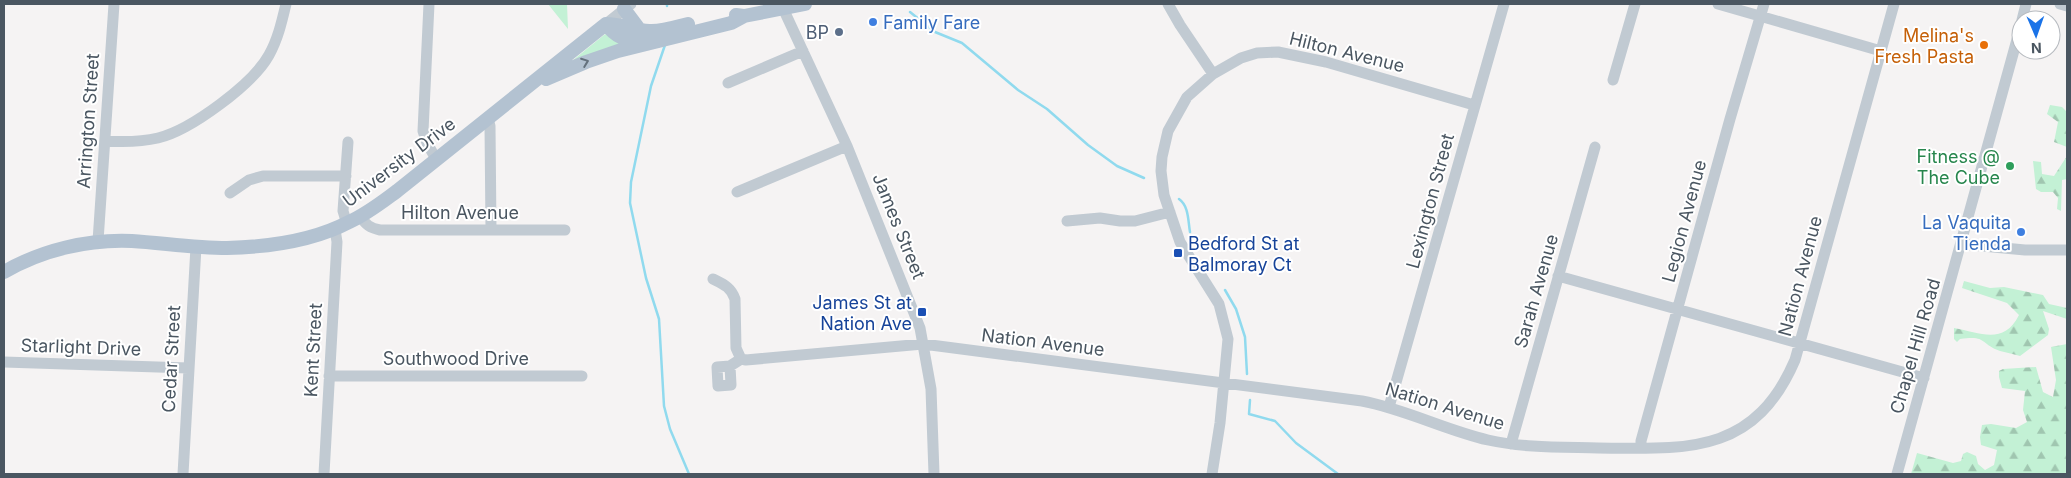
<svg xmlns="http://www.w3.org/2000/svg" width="2071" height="478" font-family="Inter,sans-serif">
  <defs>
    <pattern id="forest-firs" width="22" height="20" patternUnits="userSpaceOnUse" patternTransform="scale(1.25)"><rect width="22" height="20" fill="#c3f1d5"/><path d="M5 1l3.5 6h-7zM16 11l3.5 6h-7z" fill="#a0c6b0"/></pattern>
  </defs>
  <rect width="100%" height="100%" fill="#f5f3f3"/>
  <path fill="#c3f1d5" d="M 548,4 L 567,4 L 568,29 Z
    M 606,34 L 626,46 L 567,65 L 604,35 Z"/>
  <path fill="url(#forest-firs)" d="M 2050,105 L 2062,107 L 2067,112 L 2067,147 L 2054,142 L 2058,122 L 2047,114 Z
    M 2067,156 L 2067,179 L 2062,180 L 2061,211 L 2057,209 L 2058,198 L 2053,192 L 2041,192 L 2036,189 L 2033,161 L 2041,162 L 2042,174 L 2054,176 Z
    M 1964,281 L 1990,288 L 2004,287 L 2043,295 L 2049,304 L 2067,308 L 2067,319 L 2043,311 L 2049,329 L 2048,335 L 2020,356 C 2014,354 2007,353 2000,351 C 1979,343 1987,335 1960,339 L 1957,342 L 1954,339 L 1954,328 C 1981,333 2004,345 2019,315 L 2007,303 L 1962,288 Z
    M 2067,344 L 2067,473 L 1911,474 L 1917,453 L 1953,463 L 1961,461 L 1963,454 L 1967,452 L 1976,456 L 1978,464 L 1985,470 L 1994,465 L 1997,450 L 1981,445 L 1980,437 L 1982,425 L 1991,424 L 2016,428 L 2027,422 L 2023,410 L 2025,391 L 2002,388 L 1999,377 L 1999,371 L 2003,369 L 2036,367 L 2043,392 L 2053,397 L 2056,380 L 2051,347 Z"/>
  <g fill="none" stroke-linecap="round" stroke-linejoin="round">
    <path stroke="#90daee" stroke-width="2.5" d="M 667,6 L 667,4
      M 910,12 L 935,32 L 962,43 L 1018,90 L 1047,109 L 1088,145 L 1117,166 L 1144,178
      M 665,45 L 651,86 L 631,182 L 630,203 L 646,278 L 659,319 L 664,406 L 670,429 L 689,474
      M 1179,199 C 1189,206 1188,221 1190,232
      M 1225,290 L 1236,309 L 1245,337 L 1247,374
      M 1250,400 L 1249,414 L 1275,421 L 1296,443 L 1338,474"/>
    <path stroke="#c1cad2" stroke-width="11" d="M 429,4 L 423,131 L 427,143 L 436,159
      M 781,4 L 847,146 L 920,328 L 931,389 L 934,474
      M 1168,4 L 1180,25 L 1213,74
      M 1718,4 L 1881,51
      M 2060,4 L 2067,6
      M 2022,20 L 2026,4
      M 606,24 L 631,4
      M 1613,80 L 1635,4
      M 728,83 L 803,51
      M 488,118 L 490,126 L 491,230
      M 105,141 C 122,142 141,142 158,138 C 191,130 253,84 269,55 C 278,39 282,21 286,4
      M 737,192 L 847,146
      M 230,193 L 249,180 L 263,176 L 346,176
      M 360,216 C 366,225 370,228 380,230 L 565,230
      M 1067,221 L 1100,218 L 1120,221 L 1135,221 L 1170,212
      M 347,224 L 343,211 L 348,142
      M 98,241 L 114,4
      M 1961,244 L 2025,250 L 2067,250
      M 1558,276 L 1924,378
      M 713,279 C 723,284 731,287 735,299 L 736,348 L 741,359
      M 741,359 L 746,360 L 923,344 L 1362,401 C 1405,409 1445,430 1488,440 C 1524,448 1562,447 1598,448 C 1687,449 1754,455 1795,360 L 1894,4
      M 4,362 L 188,368
      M 730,366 L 731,385 L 718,386 L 717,367 L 730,366 L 741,359
      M 329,376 L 582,376
      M 1389,407 L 1504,4
      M 1511,444 L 1595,147
      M 1641,448 L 1641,441 L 1730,119 L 1764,4
      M 183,474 L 196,247
      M 324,474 L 337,242 L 335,229
      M 1212,474 L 1220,423 L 1228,339 L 1219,304 L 1180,242 L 1164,195 L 1161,171 L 1162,157 L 1168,131 L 1187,97 L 1213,74 L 1241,58 L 1257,53 L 1278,52 L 1326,62 L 1474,105
      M 1897,474 L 2021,25"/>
    <path stroke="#b3c2d1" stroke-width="14" d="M 624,9 L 639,29
      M 736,15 L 744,16 L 805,4
      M 606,24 C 621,24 634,30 649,31 C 661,32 676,27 688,24
      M 606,24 C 616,38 624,39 641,41
      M 546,79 L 586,62 L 618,51 L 731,23 L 744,16
      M 4,272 C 42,250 88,239 132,241 C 163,243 195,248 227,248 C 267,247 313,241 349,222 C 367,214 382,202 397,191 L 606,24"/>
  </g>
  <defs><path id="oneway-chevron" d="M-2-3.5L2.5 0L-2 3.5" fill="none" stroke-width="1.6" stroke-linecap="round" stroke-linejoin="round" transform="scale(1.25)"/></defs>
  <use stroke="#64717d" href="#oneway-chevron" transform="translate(585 62) rotate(-21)"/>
  <g fill="#3f7fe0" stroke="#fff" stroke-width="2">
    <circle cx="873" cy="22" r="5"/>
    <circle cx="2021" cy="232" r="5"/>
  </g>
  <circle fill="#5c6f8a" stroke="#fff" stroke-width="2" cx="839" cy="32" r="5"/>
  <circle fill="#e8710a" stroke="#fff" stroke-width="2" cx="1984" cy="45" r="5"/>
  <circle fill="#2e9e5b" stroke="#fff" stroke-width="2" cx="2010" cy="166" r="5"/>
  <g fill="#1a4fb4" stroke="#fff" stroke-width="2">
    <rect x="1173" y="248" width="10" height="10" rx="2.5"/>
    <rect x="917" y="307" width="10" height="10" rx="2.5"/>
  </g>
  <g text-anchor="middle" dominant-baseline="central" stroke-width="4" stroke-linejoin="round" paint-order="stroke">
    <g font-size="18" fill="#366cbe" stroke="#fff" text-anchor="start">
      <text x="883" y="22">Family Fare</text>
      <text x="2011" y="222" text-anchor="end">La Vaquita<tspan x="2011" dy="21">Tienda</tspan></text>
    </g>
    <g font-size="18" fill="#4e5e75" stroke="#fff" text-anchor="end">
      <text x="829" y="32">BP</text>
    </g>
    <g font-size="18" fill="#c56008" stroke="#fff" text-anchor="end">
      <text x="1974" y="35">Melina's<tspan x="1974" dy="21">Fresh Pasta</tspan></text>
    </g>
    <g font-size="18" fill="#4a5661" stroke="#fff">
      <text transform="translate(1347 52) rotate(14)">Hilton Avenue</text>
      <text transform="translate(88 121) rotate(-86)">Arrington Street</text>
      <text transform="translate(399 162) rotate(-37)">University Drive</text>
      <text transform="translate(1430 201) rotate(-75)">Lexington Street</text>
      <text x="460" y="212">Hilton Avenue</text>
      <text transform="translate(1684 221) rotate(-75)">Legion Avenue</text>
      <text transform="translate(899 226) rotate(68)">James Street</text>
      <text transform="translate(1800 276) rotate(-75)">Nation Avenue</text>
      <text transform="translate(1536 291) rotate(-74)">Sarah Avenue</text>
      <text transform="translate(1043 342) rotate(7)">Nation Avenue</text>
      <text transform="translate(1915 346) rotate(-74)">Chapel Hill Road</text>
      <text transform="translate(81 347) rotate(2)">Starlight Drive</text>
      <text transform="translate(313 350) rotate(-87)">Kent Street</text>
      <text x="456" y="358">Southwood Drive</text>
      <text transform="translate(171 359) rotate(-87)">Cedar Street</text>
      <text transform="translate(1445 406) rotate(17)">Nation Avenue</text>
    </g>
    <g font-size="18" fill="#27864d" stroke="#fff" text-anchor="end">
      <text x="2000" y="156">Fitness @<tspan x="2000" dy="21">The Cube</tspan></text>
    </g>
    <g font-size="18" fill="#164399" stroke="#fff" text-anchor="start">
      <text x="1188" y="243">Bedford St at<tspan x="1188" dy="21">Balmoray Ct</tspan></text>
      <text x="912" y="302" text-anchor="end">James St at<tspan x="912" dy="21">Nation Ave</tspan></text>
    </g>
  </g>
  <rect width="2071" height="478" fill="none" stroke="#4a5661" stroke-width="10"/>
  <g transform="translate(2036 35) rotate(178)"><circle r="24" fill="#ffffff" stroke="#b7bbc0"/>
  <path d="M0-4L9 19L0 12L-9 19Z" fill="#1a73e8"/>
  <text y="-8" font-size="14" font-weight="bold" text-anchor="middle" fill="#4a5661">N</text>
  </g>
</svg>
